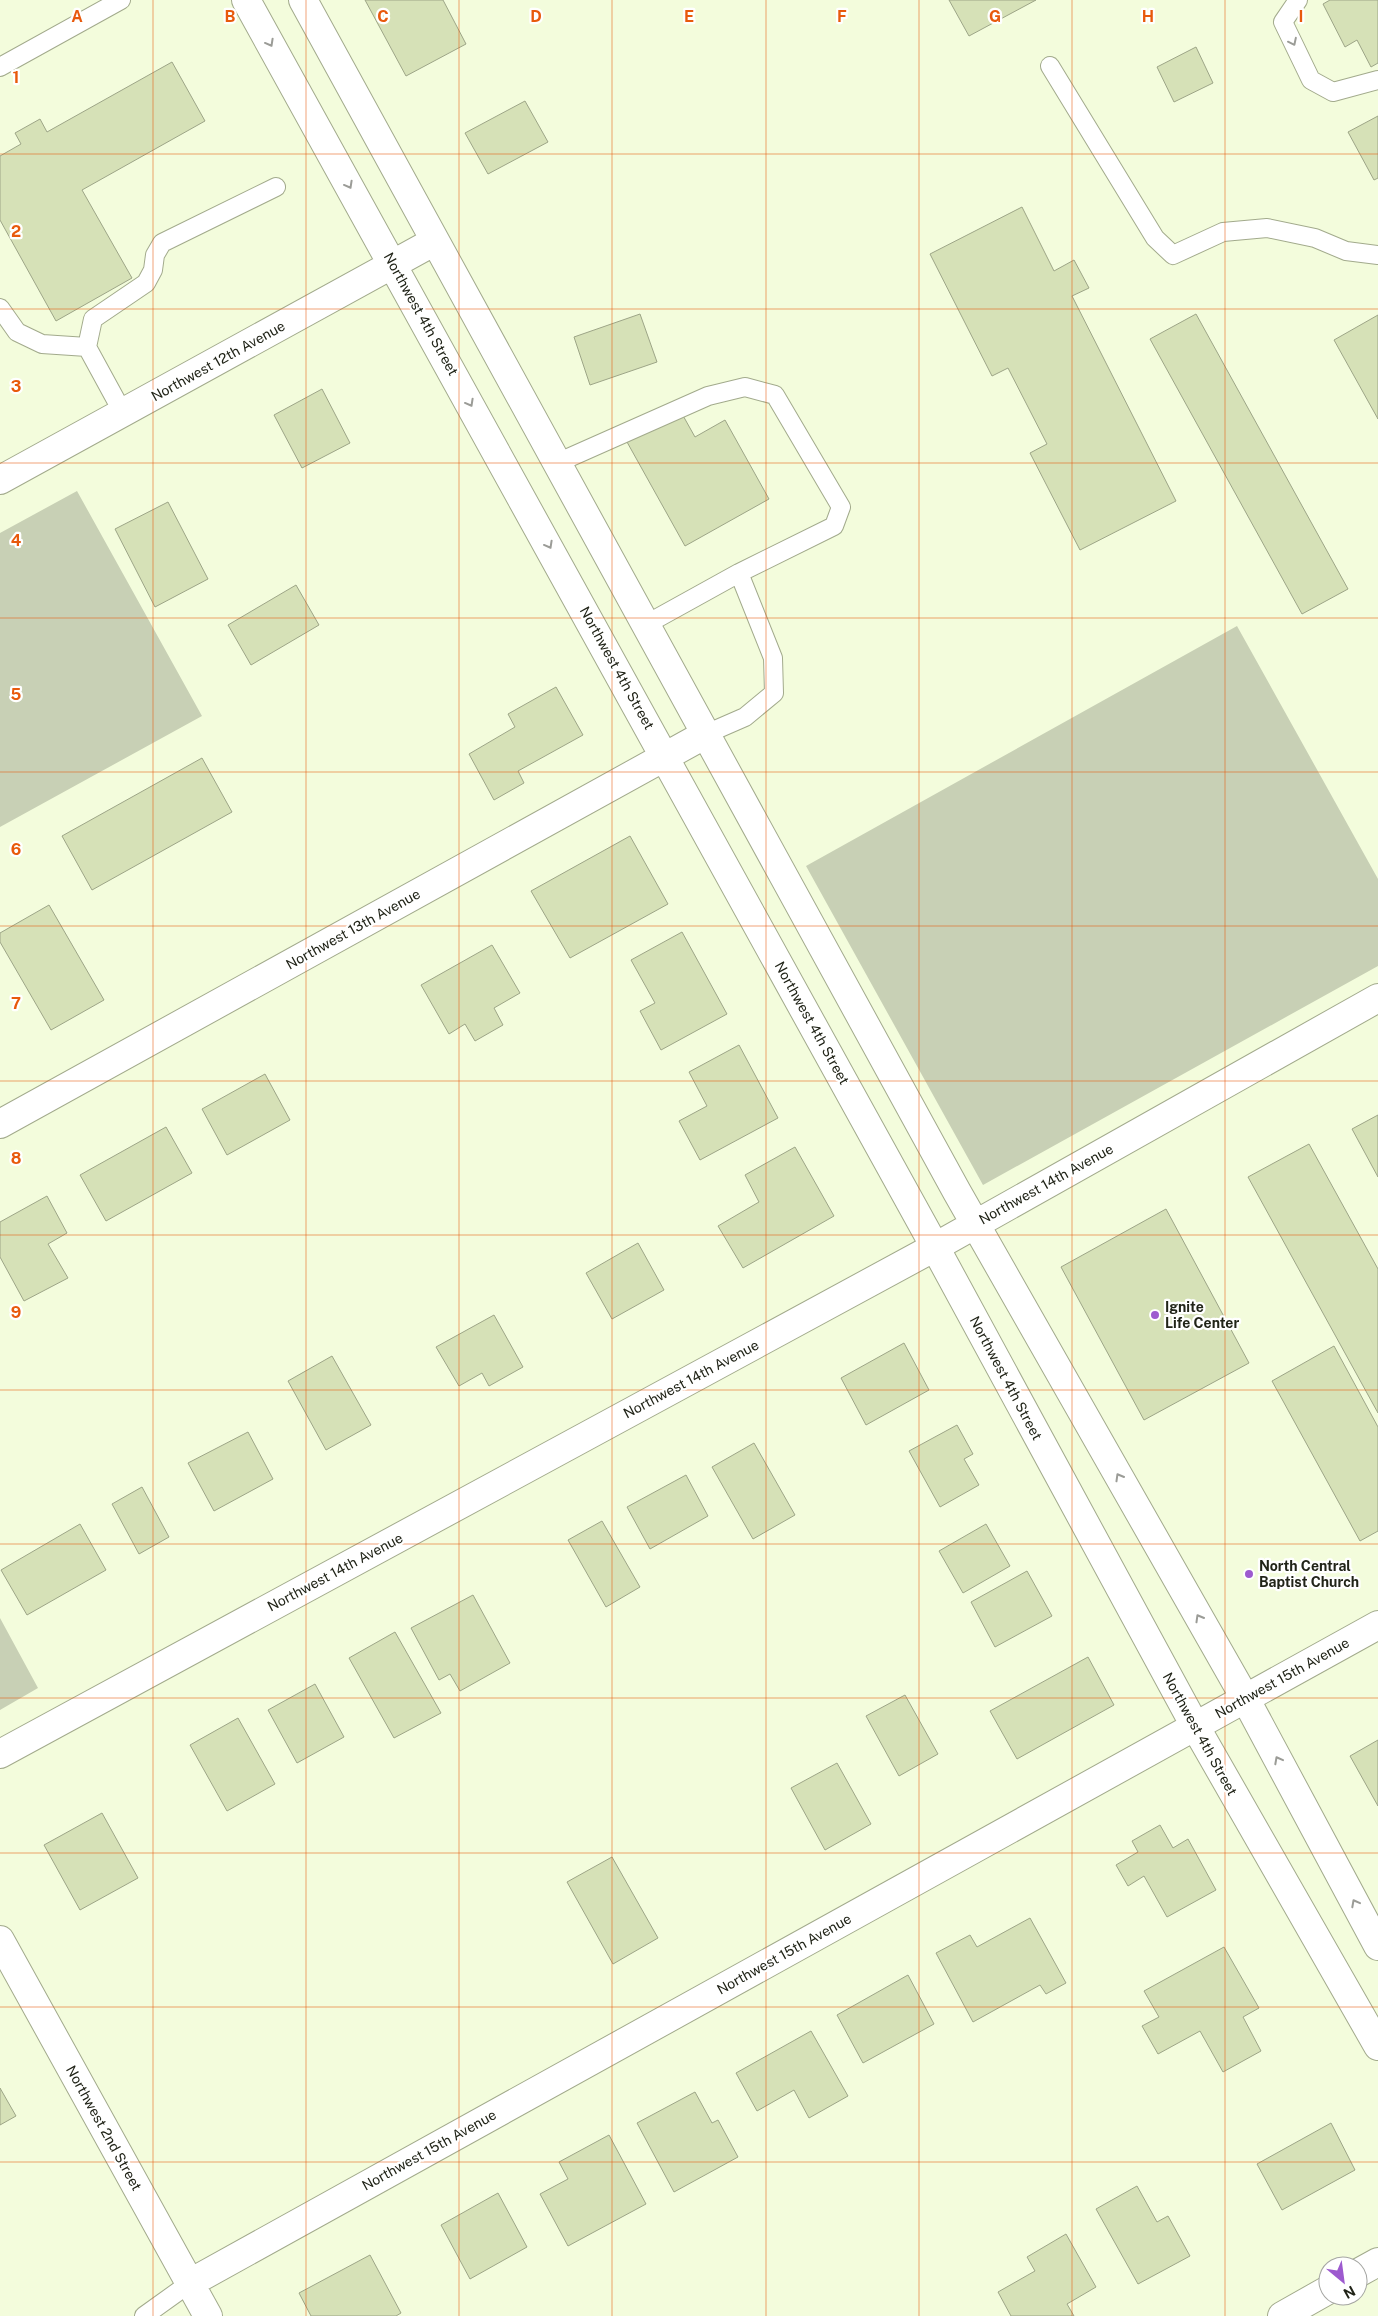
<svg xmlns="http://www.w3.org/2000/svg" width="1378" height="2316" font-family="'Public Sans',sans-serif">
  <rect width="100%" height="100%" fill="#f3fcdc"/>
  <path fill="#c8d0b5" d="M 77,491 L 202,716 L 0,827 L 0,533 Z
    M 1237,626 L 1378,879 L 1378,966 L 983,1185 L 806,866 Z
    M 0,1618 L 38,1688 L 0,1710 Z"/>
  <path fill="#d6e1b7" stroke="#9da587" d="M 365,0 L 443,0 L 466,44 L 406,76 Z
    M 949,0 L 1036,0 L 969,36 Z
    M 1330,0 L 1378,0 L 1378,63 L 1371,67 L 1357,40 L 1345,47 L 1323,4 Z
    M 1196,47 L 1213,83 L 1174,102 L 1157,67 Z
    M 172,62 L 205,121 L 82,190 L 132,278 L 56,321 L 0,220 L 0,156 L 21,144 L 15,133 L 40,119 L 47,132 Z
    M 525,101 L 548,142 L 488,174 L 465,133 Z
    M 1378,116 L 1378,178 L 1374,180 L 1348,132 Z
    M 1022,207 L 1054,271 L 1074,260 L 1089,288 L 1072,296 L 1176,501 L 1080,550 L 1030,453 L 1047,444 L 1008,368 L 992,376 L 930,254 Z
    M 640,314 L 657,362 L 590,385 L 574,337 Z
    M 1196,314 L 1348,589 L 1302,614 L 1150,339 Z
    M 1378,315 L 1378,419 L 1334,340 Z
    M 322,389 L 350,443 L 302,468 L 274,415 Z
    M 681,412 L 695,437 L 725,420 L 769,499 L 685,546 L 627,442 Z
    M 168,502 L 208,579 L 155,607 L 115,529 Z
    M 296,585 L 319,625 L 251,665 L 228,625 Z
    M 556,687 L 583,735 L 518,771 L 524,783 L 494,800 L 469,754 L 515,727 L 508,714 Z
    M 202,758 L 232,812 L 92,890 L 62,836 Z
    M 630,836 L 668,904 L 570,958 L 531,891 Z
    M 49,905 L 104,1000 L 51,1030 L 0,942 L 0,933 Z
    M 682,932 L 727,1014 L 661,1050 L 640,1011 L 655,1003 L 631,960 Z
    M 492,945 L 520,993 L 494,1008 L 503,1025 L 475,1041 L 465,1024 L 449,1034 L 421,985 Z
    M 739,1045 L 778,1118 L 700,1160 L 679,1121 L 707,1106 L 689,1072 Z
    M 265,1074 L 290,1120 L 227,1155 L 202,1109 Z
    M 1378,1115 L 1378,1177 L 1352,1129 Z
    M 166,1127 L 192,1173 L 106,1221 L 80,1175 Z
    M 1309,1144 L 1378,1269 L 1378,1413 L 1248,1177 Z
    M 795,1147 L 834,1216 L 743,1268 L 718,1226 L 759,1202 L 745,1175 Z
    M 47,1196 L 67,1233 L 48,1244 L 68,1278 L 24,1301 L 0,1257 L 0,1222 Z
    M 1166,1209 L 1249,1363 L 1144,1420 L 1061,1267 Z
    M 638,1243 L 664,1290 L 612,1319 L 586,1273 Z
    M 494,1315 L 523,1367 L 489,1386 L 482,1373 L 459,1386 L 436,1347 Z
    M 904,1343 L 929,1390 L 866,1425 L 841,1378 Z
    M 1334,1346 L 1378,1427 L 1378,1531 L 1360,1541 L 1272,1381 Z
    M 332,1356 L 371,1425 L 326,1450 L 288,1381 Z
    M 957,1425 L 973,1454 L 964,1459 L 979,1485 L 940,1507 L 909,1451 Z
    M 248,1432 L 273,1479 L 214,1511 L 188,1463 Z
    M 754,1443 L 795,1515 L 753,1539 L 712,1467 Z
    M 686,1475 L 708,1516 L 650,1549 L 627,1507 Z
    M 142,1487 L 169,1537 L 139,1554 L 112,1504 Z
    M 602,1521 L 640,1587 L 606,1607 L 568,1540 Z
    M 80,1524 L 106,1570 L 27,1615 L 1,1570 Z
    M 986,1524 L 1010,1566 L 963,1593 L 939,1551 Z
    M 1027,1571 L 1052,1616 L 995,1647 L 971,1602 Z
    M 473,1595 L 510,1663 L 460,1691 L 450,1674 L 439,1680 L 411,1628 Z
    M 395,1632 L 441,1713 L 394,1738 L 349,1658 Z
    M 1088,1657 L 1114,1705 L 1017,1759 L 990,1711 Z
    M 315,1684 L 344,1737 L 297,1763 L 268,1710 Z
    M 905,1695 L 938,1754 L 899,1776 L 866,1716 Z
    M 238,1718 L 275,1784 L 227,1811 L 190,1745 Z
    M 1378,1740 L 1378,1806 L 1350,1756 Z
    M 837,1763 L 871,1824 L 825,1850 L 791,1788 Z
    M 102,1813 L 138,1878 L 80,1910 L 44,1845 Z
    M 1160,1825 L 1173,1848 L 1188,1839 L 1216,1890 L 1167,1917 L 1144,1876 L 1128,1886 L 1116,1865 L 1138,1852 L 1132,1841 Z
    M 612,1857 L 658,1938 L 613,1964 L 567,1882 Z
    M 1030,1918 L 1066,1983 L 1046,1994 L 1040,1985 L 973,2022 L 936,1953 L 970,1935 L 977,1947 Z
    M 1224,1947 L 1259,2008 L 1243,2017 L 1261,2051 L 1223,2072 L 1200,2031 L 1158,2054 L 1142,2026 L 1159,2017 L 1144,1991 Z
    M 908,1975 L 934,2024 L 863,2063 L 837,2015 Z
    M 811,2031 L 848,2096 L 809,2118 L 794,2090 L 757,2111 L 736,2073 Z
    M 0,2088 L 16,2116 L 0,2125 Z
    M 695,2092 L 712,2123 L 718,2120 L 738,2157 L 674,2192 L 637,2123 Z
    M 1331,2123 L 1355,2170 L 1282,2210 L 1257,2164 Z
    M 609,2135 L 646,2204 L 568,2246 L 540,2194 L 568,2179 L 559,2162 Z
    M 1137,2186 L 1157,2222 L 1168,2216 L 1190,2256 L 1138,2284 L 1096,2209 Z
    M 498,2193 L 527,2247 L 470,2279 L 441,2225 Z
    M 1066,2234 L 1096,2287 L 1067,2304 L 1074,2316 L 1011,2316 L 998,2292 L 1035,2271 L 1027,2257 Z
    M 370,2255 L 401,2313 L 396,2316 L 311,2316 L 299,2293 Z"/>
  <g fill="none" stroke-linecap="round" stroke-linejoin="round">
    <defs>
      <path id="lane" d="M 1298,0 L 1283,22 L 1311,80 L 1333,92 L 1378,80
        M 1050,66 L 1155,238 L 1173,255 L 1223,232 L 1267,228 L 1315,238 L 1346,251 L 1378,255
        M 0,67 L 121,0
        M 0,308 L 17,332 L 42,344 L 87,347
        M 123,413 L 87,347 L 93,319 L 146,283 L 153,270 L 155,255 L 162,243 L 276,187
        M 557,463 L 708,396 L 745,387 L 775,395 L 841,507 L 834,526 L 739,573 L 645,625
        M 706,734 L 745,717 L 774,693 L 773,658 L 739,573
        M 144,2316 L 190,2283"/>
      <path id="street" d="M 246,0 L 935,1247 L 1195,1726 L 1378,2046
        M 303,0 L 957,1192 L 1245,1698 L 1378,1946
        M 0,480 L 435,241
        M 0,1124 L 706,734
        M 0,1754 L 935,1247 L 1378,998
        M 0,1940 L 208,2316
        M 190,2283 L 1378,1625"/>
      <path id="secondary" d="M 1358,2273 L 1378,2262
        M 1282,2316 L 1328,2290"/>
    </defs>
    <use href="#lane" stroke="#a2aa8c" stroke-width="20"/>
    <use href="#street" stroke="#a2aa8c" stroke-width="30"/>
    <use href="#secondary" stroke="#a2aa8c" stroke-width="30"/>
    <use href="#lane" stroke="#fff" stroke-width="18"/>
    <use href="#street" stroke="#fff" stroke-width="28"/>
    <use href="#secondary" stroke="#fff" stroke-width="28"/>
  </g>
  <defs><path id="oneway-chevron" d="M-2-3.5L2.5 0L-2 3.5" fill="none" stroke-width="1.6" stroke-linecap="round" stroke-linejoin="round" transform="scale(1.25)"/></defs>
  <g stroke="#9b9c97">
    <use href="#oneway-chevron" transform="translate(1293 42) rotate(64)"/>
    <use href="#oneway-chevron" transform="translate(270 43) rotate(61)"/>
    <use href="#oneway-chevron" transform="translate(349 185) rotate(61)"/>
    <use href="#oneway-chevron" transform="translate(470 403) rotate(61)"/>
    <use href="#oneway-chevron" transform="translate(549 545) rotate(61)"/>
    <use href="#oneway-chevron" transform="translate(1119 1477) rotate(-120)"/>
    <use href="#oneway-chevron" transform="translate(1199 1618) rotate(-120)"/>
    <use href="#oneway-chevron" transform="translate(1278 1760) rotate(-118)"/>
    <use href="#oneway-chevron" transform="translate(1355 1903) rotate(-118)"/>
  </g>
  <path fill="none" stroke="#e8590c" stroke-width="1" stroke-opacity="0.55" d="M 153,0 L 153,2316M 306,0 L 306,2316M 459,0 L 459,2316M 612,0 L 612,2316M 766,0 L 766,2316M 919,0 L 919,2316M 1072,0 L 1072,2316M 1225,0 L 1225,2316M 0,154 L 1378,154M 0,309 L 1378,309M 0,463 L 1378,463M 0,618 L 1378,618M 0,772 L 1378,772M 0,926 L 1378,926M 0,1081 L 1378,1081M 0,1235 L 1378,1235M 0,1390 L 1378,1390M 0,1544 L 1378,1544M 0,1698 L 1378,1698M 0,1853 L 1378,1853M 0,2007 L 1378,2007M 0,2162 L 1378,2162"/>
  <g fill="#9d5acf" stroke="#fff" stroke-width="2">
    <circle cx="1155" cy="1315" r="5"/>
    <circle cx="1249" cy="1574" r="5"/>
  </g>
  <g text-anchor="middle" dominant-baseline="central" stroke-width="4.5" stroke-linejoin="round" paint-order="stroke">
    <g font-size="14" fill="#212418" stroke="#fff">
      <text transform="translate(421 314) rotate(61)">Northwest 4th Street</text>
      <text transform="translate(218 361) rotate(-29)">Northwest 12th Avenue</text>
      <text transform="translate(617 668) rotate(61)">Northwest 4th Street</text>
      <text transform="translate(353 929) rotate(-29)">Northwest 13th Avenue</text>
      <text transform="translate(812 1023) rotate(61)">Northwest 4th Street</text>
      <text transform="translate(1046 1184) rotate(-29)">Northwest 14th Avenue</text>
      <text transform="translate(1006 1378) rotate(62)">Northwest 4th Street</text>
      <text transform="translate(691 1379) rotate(-28)">Northwest 14th Avenue</text>
      <text transform="translate(335 1572) rotate(-28)">Northwest 14th Avenue</text>
      <text transform="translate(1282 1678) rotate(-29)">Northwest 15th Avenue</text>
      <text transform="translate(1200 1734) rotate(61)">Northwest 4th Street</text>
      <text transform="translate(784 1954) rotate(-29)">Northwest 15th Avenue</text>
      <text transform="translate(104 2128) rotate(61)">Northwest 2nd Street</text>
      <text transform="translate(429 2150) rotate(-29)">Northwest 15th Avenue</text>
    </g>
    <g font-size="14" font-weight="bold" fill="#212418" stroke="#fff" text-anchor="start">
      <text x="1165" y="1307">Ignite<tspan x="1165" dy="16">Life Center</tspan></text>
      <text x="1259" y="1566">North Central<tspan x="1259" dy="16">Baptist Church</tspan></text>
    </g>
  </g>
  <g font-size="16" text-anchor="middle" font-weight="bold" fill="#e8590c" stroke="#fff" stroke-width="4.5" stroke-linejoin="round" paint-order="stroke">
    <text x="77" y="22">A</text>
    <text x="230" y="22">B</text>
    <text x="383" y="22">C</text>
    <text x="536" y="22">D</text>
    <text x="689" y="22">E</text>
    <text x="842" y="22">F</text>
    <text x="995" y="22">G</text>
    <text x="1148" y="22">H</text>
    <text x="1301" y="22">I</text>
    <text x="16" y="83">1</text>
    <text x="16" y="237">2</text>
    <text x="16" y="392">3</text>
    <text x="16" y="546">4</text>
    <text x="16" y="700">5</text>
    <text x="16" y="855">6</text>
    <text x="16" y="1009">7</text>
    <text x="16" y="1164">8</text>
    <text x="16" y="1318">9</text>
  </g>
  <g transform="translate(1343 2281) rotate(151)"><circle r="24" fill="#ffffff" stroke="#a6a7a3"/>
  <path d="M0-4L9 19L0 12L-9 19Z" fill="#9d5acf"/>
  <text y="-8" font-size="14" font-weight="bold" text-anchor="middle" fill="#212418">N</text>
  </g>
</svg>
